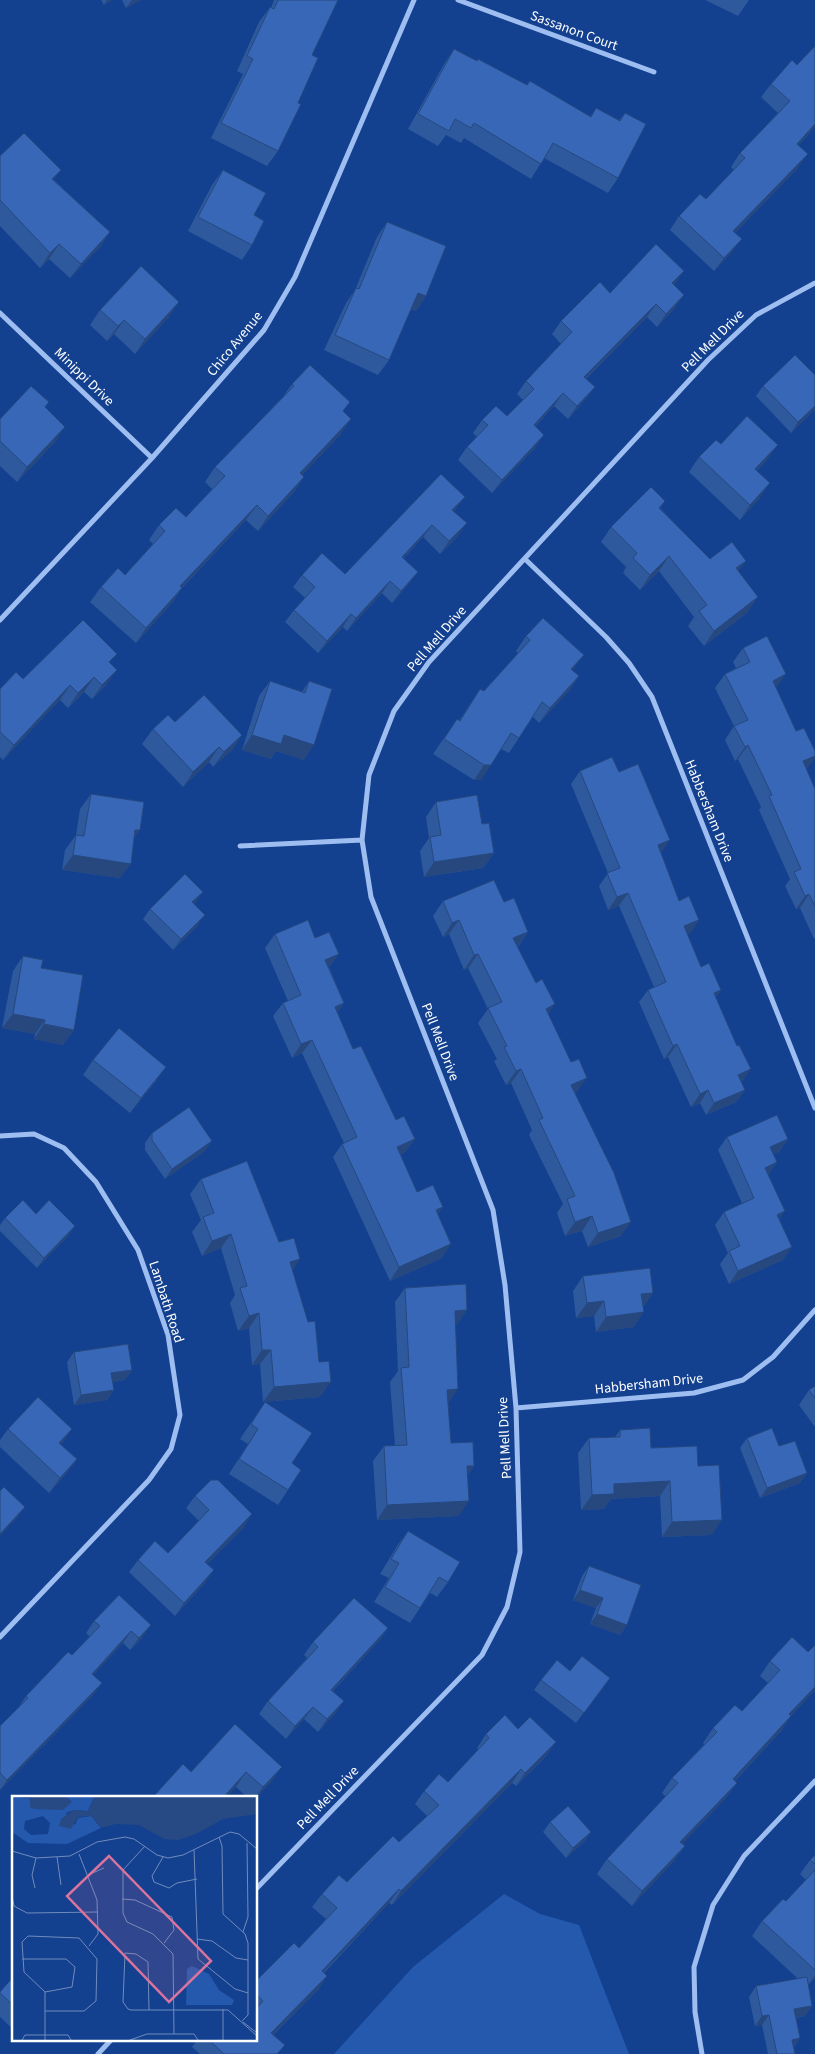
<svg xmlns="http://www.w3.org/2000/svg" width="815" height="2054" font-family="'Source Sans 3',sans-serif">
  <rect width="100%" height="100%" fill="#13408f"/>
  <path fill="#2559ae" d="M 504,1894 L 540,1914 L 579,1925 L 629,2054 L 334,2054 L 413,1967 Z"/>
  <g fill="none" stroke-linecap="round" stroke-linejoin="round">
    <path stroke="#9ebef1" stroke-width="5" d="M 458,0 L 654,72
      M 0,313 L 152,458
      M 525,559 L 606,637 L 629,663 L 652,697 L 815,1108
      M 0,620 L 152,458 L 264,330 L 295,277 L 414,0
      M 240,846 L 362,840
      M 0,1136 L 34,1134 L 64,1148 L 96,1182 L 138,1250 L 168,1335 L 180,1415 L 171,1449 L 149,1480 L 0,1637
      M 516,1408 L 694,1393 L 743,1380 L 773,1357 L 815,1310
      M 256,1889 L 482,1655 L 507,1607 L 520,1552 L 516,1408 L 505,1285 L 493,1210 L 371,897 L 362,840 L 369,775 L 394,711 L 429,662 L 708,360 L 756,315 L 815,283
      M 98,2054 L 111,2040
      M 702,2054 L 695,2012 L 694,1967 L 713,1905 L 744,1856 L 815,1781"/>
  </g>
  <path fill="#2f599d" d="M 101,0 L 112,0 L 104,5 Z
    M 122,0 L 141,0 L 126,8 Z
    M 274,0 L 338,0 L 312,55 L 298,103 L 278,151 L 267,166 L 211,138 L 243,74 L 237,71 L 259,22 L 270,7 L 271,8 Z
    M 705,0 L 749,0 L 738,16 Z
    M 815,46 L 815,127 L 798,146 L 798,168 L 735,233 L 732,252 L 714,271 L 670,230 L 679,216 L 706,199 L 734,170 L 731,167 L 740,153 L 778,113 L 761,97 L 771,84 L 797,65 Z
    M 454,49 L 477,61 L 590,117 L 596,108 L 619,120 L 625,113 L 618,178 L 608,193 L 544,158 L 531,179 L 464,138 L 461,143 L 446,135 L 438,146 L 408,129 L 444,64 Z
    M 0,156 L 54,180 L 110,232 L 100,247 L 70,278 L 49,259 L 40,268 L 0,226 Z
    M 223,170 L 254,215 L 252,245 L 242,260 L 188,231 L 212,185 Z
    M 387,222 L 426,296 L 416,311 L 411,309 L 389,360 L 378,375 L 324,350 L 346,303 L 355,290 L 377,237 Z
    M 675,284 L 673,285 L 675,308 L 657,327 L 647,317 L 586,379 L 595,387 L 585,400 L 568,419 L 554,406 L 535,427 L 535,448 L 492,493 L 458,460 L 467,447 L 477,437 L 473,433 L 482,420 L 507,416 L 523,400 L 517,394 L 526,381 L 561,344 L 552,334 L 561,321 L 610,293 Z
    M 100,310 L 169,317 L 135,354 L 114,334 L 107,341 L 90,325 Z
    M 292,384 L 344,412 L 341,434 L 302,475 L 304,477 L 294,492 L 258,531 L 246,520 L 182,588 L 172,603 L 136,643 L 90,602 L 101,587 L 125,575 L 153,544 L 149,540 L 159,525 L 186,517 L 212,489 L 205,482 L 215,467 L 282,398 Z
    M 763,386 L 815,409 L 791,433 L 756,396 Z
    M 49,402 L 45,407 L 55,442 L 17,482 L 0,466 L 0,419 Z
    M 721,444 L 767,460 L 757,471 L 760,498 L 740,520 L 689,472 L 699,457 Z
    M 665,501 L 660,508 L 710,559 L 746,561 L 738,571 L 748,612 L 704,646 L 688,626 L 694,617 L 659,571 L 640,590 L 623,573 L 626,567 L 601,542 L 611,527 Z
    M 456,509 L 454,511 L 458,536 L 440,554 L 423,537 L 404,558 L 409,584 L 392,603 L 382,593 L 347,631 L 343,627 L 318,653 L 285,622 L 294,610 L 305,598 L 293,587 L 302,575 L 345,574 Z
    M 526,636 L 572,671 L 579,676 L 569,691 L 539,723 L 533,717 L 509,753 L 501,749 L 481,780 L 474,780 L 433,754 L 457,719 L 459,721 L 480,689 L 484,691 L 518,653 L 516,651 Z
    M 743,648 L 776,688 L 796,731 L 815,751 L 815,758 L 806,769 L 815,789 L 815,938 L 814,939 L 800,908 L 796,909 L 785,886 L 790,879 L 759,810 L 761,807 L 738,759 L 735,761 L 725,740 L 734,726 L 715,688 L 725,674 L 736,668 L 733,662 Z
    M 110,664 L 106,685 L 92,699 L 84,692 L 68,708 L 60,700 L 3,760 L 0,757 L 0,689 L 23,679 Z
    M 270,681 L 302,692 L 309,681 L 304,760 L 276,751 L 271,759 L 242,750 L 259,696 Z
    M 175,722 L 242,735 L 232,750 L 213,767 L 209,762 L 183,787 L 142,744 L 153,729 Z
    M 580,771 L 619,772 L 661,853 L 691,933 L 687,934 L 701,967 L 721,990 L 716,997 L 741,1082 L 745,1090 L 736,1102 L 706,1115 L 700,1103 L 691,1107 L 668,1057 L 664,1059 L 639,1002 L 648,990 L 654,987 L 619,906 L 608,910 L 599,886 L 608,873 L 571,784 Z
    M 91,794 L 120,878 L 62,870 L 65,850 L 76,835 L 80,809 Z
    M 436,802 L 482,824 L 494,853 L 483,868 L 424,877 L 420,851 L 429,838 L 426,817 Z
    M 443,901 L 504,902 L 528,932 L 518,947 L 548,1013 L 577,1092 L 575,1093 L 621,1236 L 588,1247 L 582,1231 L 565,1236 L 557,1213 L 563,1204 L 529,1135 L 532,1130 L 511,1083 L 506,1085 L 494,1061 L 497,1059 L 478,1023 L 488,1009 L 468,968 L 464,970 L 449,934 L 443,937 L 433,916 Z
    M 196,902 L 194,904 L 198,925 L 173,950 L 143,919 L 150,909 Z
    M 275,934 L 315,938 L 339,954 L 329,967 L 344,1003 L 337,1013 L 353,1049 L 396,1120 L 415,1139 L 405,1152 L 400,1155 L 417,1192 L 438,1214 L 442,1258 L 390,1281 L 333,1157 L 342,1144 L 344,1143 L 302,1053 L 292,1058 L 273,1016 L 283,1003 L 288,1001 L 265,948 Z
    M 23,956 L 41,968 L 74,1030 L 63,1045 L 34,1039 L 35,1034 L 2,1028 L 13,971 Z
    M 93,1060 L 166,1067 L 156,1081 L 130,1113 L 83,1075 Z
    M 152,1133 L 205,1151 L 165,1179 L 145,1150 L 145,1143 Z
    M 727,1137 L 788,1139 L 779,1152 L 773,1154 L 777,1162 L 768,1175 L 780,1219 L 783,1260 L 729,1284 L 720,1264 L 728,1253 L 715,1225 L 724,1212 L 742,1203 L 718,1150 Z
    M 201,1179 L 279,1242 L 292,1271 L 320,1397 L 263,1402 L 260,1364 L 252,1365 L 249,1328 L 238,1331 L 230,1303 L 235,1295 L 221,1248 L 202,1256 L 192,1232 L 201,1220 L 190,1194 Z
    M 36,1214 L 75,1226 L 68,1236 L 37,1268 L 0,1231 L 0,1225 L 5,1218 Z
    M 583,1276 L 653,1293 L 643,1307 L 634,1327 L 596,1332 L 594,1316 L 576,1318 L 573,1291 Z
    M 405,1288 L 457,1325 L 455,1325 L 448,1404 L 451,1443 L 474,1466 L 468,1475 L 459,1516 L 377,1520 L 373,1461 L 384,1446 L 395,1446 L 390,1382 L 398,1371 L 395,1302 Z
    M 74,1352 L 132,1370 L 125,1380 L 112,1382 L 114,1390 L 107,1400 L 74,1405 L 67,1362 Z
    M 815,1386 L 815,1427 L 799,1405 L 809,1390 Z
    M 265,1402 L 292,1463 L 288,1490 L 278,1505 L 229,1474 L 248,1444 L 240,1439 Z
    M 8,1429 L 61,1445 L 77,1459 L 66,1474 L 49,1493 L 0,1447 L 0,1440 Z
    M 620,1430 L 651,1448 L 698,1466 L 712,1535 L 662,1537 L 660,1496 L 611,1499 L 604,1509 L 581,1510 L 578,1453 L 589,1438 L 615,1437 Z
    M 747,1438 L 779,1446 L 807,1473 L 800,1483 L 760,1498 L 740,1448 Z
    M 195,1496 L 244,1527 L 207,1564 L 205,1583 L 175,1616 L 129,1572 L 138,1560 L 168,1553 L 199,1521 L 186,1508 Z
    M 408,1531 L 448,1582 L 437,1597 L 430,1593 L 410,1623 L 374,1602 L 389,1578 L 380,1574 L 397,1546 Z
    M 589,1566 L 627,1625 L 620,1635 L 590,1624 L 596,1608 L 573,1600 L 582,1576 Z
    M 119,1595 L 143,1637 L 130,1650 L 123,1643 L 93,1675 L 102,1683 L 93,1695 L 0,1790 L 0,1726 L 18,1708 L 26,1696 L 72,1655 L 90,1637 L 86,1633 L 94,1621 Z
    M 388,1628 L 379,1641 L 333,1691 L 335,1714 L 318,1732 L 304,1719 L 286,1739 L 259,1714 L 268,1701 L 307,1658 L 304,1655 L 313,1642 Z
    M 815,1645 L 815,1690 L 791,1716 L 781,1731 L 735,1781 L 737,1783 L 726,1798 L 682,1844 L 685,1846 L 674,1861 L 632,1906 L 597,1874 L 607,1859 L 666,1797 L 662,1793 L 672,1778 L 704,1745 L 703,1743 L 713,1728 L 742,1711 L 768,1683 L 760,1676 L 770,1661 L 808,1652 Z
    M 570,1671 L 610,1678 L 576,1723 L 534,1690 L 541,1680 Z
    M 235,1724 L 271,1782 L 256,1798 L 248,1798 L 236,1787 L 191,1772 Z
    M 518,1729 L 556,1742 L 546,1756 L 516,1786 L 512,1783 L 392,1905 L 389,1903 L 324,1973 L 327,1976 L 318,1990 L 273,2035 L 278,2054 L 200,2054 L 192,2047 L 197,2040 L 256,2040 L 256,1981 L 299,1948 L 326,1919 L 312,1907 L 322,1894 L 347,1882 L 399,1842 L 427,1816 L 415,1804 L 424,1791 L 448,1782 L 478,1750 L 477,1748 L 486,1734 Z
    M 550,1822 L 591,1832 L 584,1842 L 566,1858 L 543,1832 Z
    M 815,1855 L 815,1978 L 808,1985 L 812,2006 L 805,2016 L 796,2018 L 800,2038 L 794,2047 L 795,2054 L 768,2054 L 762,2025 L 755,2026 L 749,1997 L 756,1986 L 798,1979 L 752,1936 L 762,1921 L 786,1901 L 806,1880 L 800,1874 L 810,1860 Z
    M 14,1976 L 14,2030 L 0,2017 L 0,1992 Z"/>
  <path fill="#26487f" d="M 107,0 L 112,0 L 104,5 Z
    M 132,0 L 141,0 L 126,8 Z
    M 815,124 L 815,127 L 787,158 L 797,144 Z
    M 808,154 L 798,168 L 724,244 L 733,231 Z
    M 61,170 L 50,185 L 52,179 Z
    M 110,232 L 100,247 L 70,278 L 81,264 Z
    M 742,239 L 732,252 L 714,271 L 724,258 Z
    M 59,244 L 49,259 L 40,268 L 50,253 Z
    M 684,271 L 675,284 L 663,296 L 672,283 Z
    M 418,293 L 426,296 L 416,311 L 408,307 Z
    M 684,295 L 675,308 L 657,327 L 666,314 Z
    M 179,302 L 169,317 L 135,354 L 145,339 Z
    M 656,304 L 647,317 L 574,390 L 584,377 Z
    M 124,320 L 114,334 L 107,341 L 118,326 Z
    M 595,387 L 585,400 L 568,419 L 577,406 Z
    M 563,393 L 554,406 L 524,438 L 534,425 Z
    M 815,406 L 815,409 L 791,433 L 798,422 Z
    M 351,419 L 341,434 L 290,488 L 300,473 Z
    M 65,427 L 55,442 L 17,482 L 27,467 Z
    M 544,435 L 535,448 L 492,493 L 502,480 Z
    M 778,445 L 767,460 L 744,484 L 755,469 Z
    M 304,477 L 294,492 L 258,531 L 268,516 Z
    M 770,483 L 760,498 L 740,520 L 750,505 Z
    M 465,497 L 456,509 L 444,522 L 452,510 Z
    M 257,505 L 246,520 L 169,601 L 180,586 Z
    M 467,523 L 458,536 L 440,554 L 449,541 Z
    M 432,525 L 423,537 L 393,569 L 402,557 Z
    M 669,556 L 659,571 L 640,590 L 650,575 Z
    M 746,561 L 735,575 L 736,568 Z
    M 418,572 L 409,584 L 392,603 L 401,591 Z
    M 390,581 L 382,593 L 347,631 L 356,618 Z
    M 182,588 L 172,603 L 136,643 L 146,628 Z
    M 758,597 L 748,612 L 704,646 L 714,631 Z
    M 351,614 L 343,627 L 318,653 L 327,641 Z
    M 584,655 L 573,670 L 560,684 L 571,669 Z
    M 117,670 L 106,685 L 92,699 L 102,685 Z
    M 786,674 L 776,688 L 773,681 Z
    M 579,676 L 569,691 L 539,723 L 550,708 Z
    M 94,677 L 84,692 L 68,708 L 78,693 Z
    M 70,685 L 60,700 L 3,760 L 14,745 Z
    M 242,735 L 232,750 L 213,767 L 224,752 Z
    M 252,735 L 284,735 L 314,745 L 304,760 L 276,751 L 271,759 L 242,750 Z
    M 748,745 L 738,759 L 735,761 L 745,747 Z
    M 219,747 L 209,762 L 183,787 L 193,772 Z
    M 815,756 L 815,758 L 807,769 L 793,775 L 803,761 Z
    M 484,765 L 491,765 L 481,780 L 474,780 Z
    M 135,830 L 140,830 L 130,845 Z
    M 670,840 L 661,853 L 658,845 Z
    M 494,853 L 483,868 L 424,877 L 434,862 Z
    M 73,855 L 131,864 L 120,878 L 62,870 Z
    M 203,892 L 196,902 L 185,912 L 192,902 Z
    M 628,893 L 619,906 L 608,910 L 617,897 Z
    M 809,894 L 800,908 L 796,909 L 805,896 Z
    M 205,915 L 198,925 L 173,950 L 181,939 Z
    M 459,920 L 449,934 L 443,937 L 452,923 Z
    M 699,920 L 691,933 L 675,939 L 684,926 Z
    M 528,932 L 518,946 L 503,953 L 513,938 Z
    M 339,954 L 329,967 L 316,973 L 325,960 Z
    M 478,954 L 468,968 L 464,970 L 474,955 Z
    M 721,990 L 712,1003 L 714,993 Z
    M 344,1003 L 335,1016 L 335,1007 Z
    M 555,1004 L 545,1019 L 546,1009 Z
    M 13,1014 L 45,1020 L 35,1034 L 2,1028 Z
    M 44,1024 L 74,1030 L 63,1045 L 34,1039 Z
    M 312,1040 L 302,1053 L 292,1058 L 301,1044 Z
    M 677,1044 L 668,1057 L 664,1059 L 673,1046 Z
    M 166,1067 L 156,1081 L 130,1113 L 141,1098 Z
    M 521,1069 L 511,1083 L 506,1085 L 516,1071 Z
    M 751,1069 L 742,1082 L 738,1075 Z
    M 587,1078 L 577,1092 L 561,1100 L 571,1085 Z
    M 708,1090 L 700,1103 L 691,1107 L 700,1094 Z
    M 745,1090 L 736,1102 L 706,1115 L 714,1103 Z
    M 415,1139 L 405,1152 L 388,1161 L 397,1147 Z
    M 788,1139 L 779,1152 L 761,1160 L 770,1147 Z
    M 212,1141 L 205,1151 L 165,1179 L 172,1169 Z
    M 777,1162 L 768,1175 L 765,1168 Z
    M 443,1207 L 434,1220 L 436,1210 Z
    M 785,1211 L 776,1224 L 777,1215 Z
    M 592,1216 L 582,1231 L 565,1236 L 575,1222 Z
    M 631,1222 L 621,1236 L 588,1247 L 598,1233 Z
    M 75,1226 L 68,1236 L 37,1268 L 44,1258 Z
    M 231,1234 L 221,1248 L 202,1256 L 212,1241 Z
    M 451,1244 L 442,1258 L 390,1281 L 399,1267 Z
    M 792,1247 L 783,1260 L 729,1284 L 738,1271 Z
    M 300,1259 L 290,1274 L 290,1262 Z
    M 653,1293 L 643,1308 L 641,1294 Z
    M 604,1301 L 594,1316 L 576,1318 L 587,1303 Z
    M 467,1310 L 457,1325 L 444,1325 L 455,1311 Z
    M 644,1312 L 634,1327 L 596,1332 L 606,1317 Z
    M 259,1313 L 249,1328 L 238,1331 L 249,1316 Z
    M 262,1350 L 271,1350 L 260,1364 L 252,1365 Z
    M 132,1370 L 125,1380 L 104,1383 L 111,1373 Z
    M 331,1382 L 320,1397 L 263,1402 L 274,1387 Z
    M 458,1389 L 448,1404 L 447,1390 Z
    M 114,1390 L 107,1400 L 74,1405 L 81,1395 Z
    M 72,1429 L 62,1444 L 49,1458 L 59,1443 Z
    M 77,1459 L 66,1474 L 49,1493 L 60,1478 Z
    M 467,1466 L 474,1466 L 464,1481 Z
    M 807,1473 L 800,1483 L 760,1498 L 767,1488 Z
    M 670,1481 L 660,1496 L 611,1499 L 604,1509 L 581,1510 L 592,1495 L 614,1484 Z
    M 469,1501 L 459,1516 L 377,1520 L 387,1505 Z
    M 25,1507 L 18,1517 L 0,1536 L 0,1534 Z
    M 252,1514 L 244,1527 L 196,1575 L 205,1562 Z
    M 722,1520 L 712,1535 L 662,1537 L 672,1522 Z
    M 214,1570 L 205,1583 L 175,1616 L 184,1603 Z
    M 580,1590 L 603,1598 L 596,1608 L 573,1600 Z
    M 597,1614 L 627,1625 L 620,1635 L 590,1624 Z
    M 151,1625 L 143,1637 L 130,1650 L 139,1638 Z
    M 388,1628 L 379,1641 L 322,1702 L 331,1690 Z
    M 131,1631 L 123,1643 L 83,1686 L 92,1674 Z
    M 610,1678 L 603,1689 L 576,1723 L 584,1713 Z
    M 102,1683 L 93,1695 L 0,1790 L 7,1780 Z
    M 815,1687 L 815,1690 L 779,1729 L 789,1714 Z
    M 344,1701 L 335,1714 L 318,1732 L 327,1719 Z
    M 313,1707 L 304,1719 L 286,1739 L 295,1726 Z
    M 791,1716 L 781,1731 L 722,1794 L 733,1779 Z
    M 556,1742 L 546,1756 L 516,1786 L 525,1773 Z
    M 282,1767 L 271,1782 L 256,1798 L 255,1798 L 263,1787 Z
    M 521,1769 L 512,1783 L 392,1905 L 401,1891 Z
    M 246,1772 L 236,1787 L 226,1798 L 223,1798 Z
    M 737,1783 L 726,1798 L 670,1857 L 680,1842 Z
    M 591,1832 L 584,1842 L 566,1858 L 573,1848 Z
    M 685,1846 L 674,1861 L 632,1906 L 642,1891 Z
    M 399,1889 L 389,1903 L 312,1984 L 322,1971 Z
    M 815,1975 L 815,1978 L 807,1987 Z
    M 327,1976 L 318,1990 L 261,2046 L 271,2033 Z
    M 812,2006 L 805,2016 L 787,2019 L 794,2009 Z
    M 769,2015 L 762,2025 L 755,2026 L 762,2016 Z
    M 800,2038 L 793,2048 L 792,2040 Z"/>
  <path fill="#3767b6" stroke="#26487f" d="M 278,0 L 338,0 L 312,55 L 318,58 L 298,103 L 301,104 L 278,151 L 221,123 L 253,59 L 247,56 L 270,7 L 274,9 Z
    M 815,46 L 815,124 L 797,144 L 808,154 L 733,231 L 742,239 L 724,258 L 679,216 L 700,194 L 706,199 L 745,158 L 740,153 L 790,101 L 771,84 L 792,60 L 797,65 Z
    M 454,49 L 477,61 L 478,59 L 527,85 L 530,81 L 591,117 L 596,108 L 620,121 L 625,113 L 646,124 L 618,178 L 553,143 L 541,164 L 474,123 L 471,128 L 455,119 L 449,131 L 418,114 Z
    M 24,133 L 61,170 L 52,179 L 110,232 L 81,264 L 59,244 L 50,253 L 0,200 L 0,156 Z
    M 223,170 L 266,193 L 254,215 L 264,221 L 252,245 L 198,217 Z
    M 387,222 L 446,246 L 426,296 L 418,293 L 389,360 L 335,335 L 356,288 L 359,289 Z
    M 656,244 L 684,271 L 672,283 L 684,295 L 666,314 L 656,304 L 584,377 L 595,387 L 577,406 L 563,393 L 534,425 L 544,435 L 502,480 L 467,447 L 488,425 L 482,420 L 496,406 L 507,416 L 534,389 L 526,381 L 572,332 L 561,321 L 600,282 L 610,293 Z
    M 141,266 L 179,302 L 145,339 L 124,320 L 118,326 L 100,310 Z
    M 795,355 L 815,375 L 815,406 L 798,422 L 763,386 Z
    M 310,365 L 350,402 L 343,411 L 351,419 L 300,473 L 304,477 L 268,516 L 257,505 L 180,586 L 182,588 L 146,628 L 101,587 L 118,568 L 125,575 L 165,531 L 159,525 L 176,508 L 186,517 L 225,476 L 215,467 L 294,386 L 292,384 Z
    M 31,386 L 49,402 L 45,407 L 65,427 L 27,467 L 0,441 L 0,419 Z
    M 747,416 L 778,445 L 755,469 L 770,483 L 750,505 L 699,457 L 716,440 L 721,444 Z
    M 441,474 L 465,497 L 452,510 L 467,523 L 449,541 L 432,525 L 402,557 L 418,572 L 401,591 L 390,581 L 356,618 L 351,614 L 327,641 L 294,610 L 315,587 L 302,575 L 322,553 L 345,574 Z
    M 651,487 L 665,501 L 659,508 L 710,559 L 732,542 L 746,561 L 736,568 L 758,597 L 714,631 L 699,611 L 707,605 L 669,556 L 650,575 L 633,558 L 637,553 L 611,527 Z
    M 543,618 L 584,655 L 571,669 L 579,676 L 550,708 L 542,702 L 519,738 L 511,733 L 491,765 L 484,765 L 444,739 L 457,719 L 460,721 L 480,689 L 484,691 L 530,640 L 526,636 Z
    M 83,620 L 117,654 L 109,662 L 117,670 L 102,685 L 94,677 L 78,693 L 70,685 L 14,745 L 0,732 L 0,689 L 16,672 L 23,679 Z
    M 767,636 L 786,674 L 773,681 L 796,731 L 804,728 L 815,751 L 815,756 L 803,761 L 815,789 L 815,906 L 809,894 L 805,896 L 794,872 L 801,869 L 769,796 L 772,795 L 748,745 L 745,747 L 734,726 L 748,720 L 725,674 L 750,662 L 743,648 Z
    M 270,681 L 305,693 L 309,681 L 332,689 L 314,745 L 284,735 L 281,744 L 252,735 Z
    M 204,695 L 242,735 L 224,752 L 219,747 L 193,772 L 153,729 L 168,715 L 175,722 Z
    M 612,757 L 619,772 L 638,764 L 670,840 L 658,845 L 679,901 L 689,896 L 699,920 L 684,926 L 701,967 L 709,963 L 721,990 L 714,993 L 737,1046 L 739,1045 L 751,1069 L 738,1075 L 745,1090 L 714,1103 L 708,1090 L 700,1094 L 677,1044 L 673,1046 L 648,990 L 666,982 L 628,893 L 617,897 L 607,873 L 620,868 L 580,771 Z
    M 91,794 L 144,802 L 140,830 L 135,830 L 131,864 L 73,855 L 76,835 L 84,836 Z
    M 477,795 L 482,824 L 489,823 L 494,853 L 434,862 L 430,837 L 441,835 L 436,802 Z
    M 185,874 L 203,892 L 192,902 L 205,915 L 181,939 L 150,909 Z
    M 494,880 L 504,902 L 514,898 L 528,932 L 513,938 L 536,983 L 542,979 L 555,1004 L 546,1009 L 571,1062 L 579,1059 L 587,1078 L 571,1085 L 614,1173 L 631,1222 L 598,1233 L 592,1216 L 575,1222 L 567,1199 L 575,1196 L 539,1120 L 543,1118 L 521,1069 L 516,1071 L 504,1047 L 507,1046 L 488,1008 L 502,1002 L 478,954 L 474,955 L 459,920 L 452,923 L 443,901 Z
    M 308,920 L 315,938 L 329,932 L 339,954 L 325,960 L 344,1003 L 335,1007 L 353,1049 L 361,1046 L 396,1120 L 404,1116 L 415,1139 L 397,1147 L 417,1192 L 433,1185 L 443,1207 L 436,1210 L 451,1244 L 399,1267 L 342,1144 L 357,1137 L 312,1040 L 301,1044 L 283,1003 L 301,995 L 275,934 Z
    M 23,956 L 43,960 L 41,968 L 83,975 L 74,1030 L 44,1024 L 45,1020 L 13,1014 Z
    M 119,1028 L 166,1067 L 141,1098 L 93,1060 Z
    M 189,1107 L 212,1141 L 172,1169 L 152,1140 L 152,1133 Z
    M 777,1115 L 788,1139 L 770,1147 L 777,1162 L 765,1168 L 785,1211 L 777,1215 L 792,1247 L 738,1271 L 729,1251 L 740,1246 L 724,1212 L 754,1198 L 727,1137 Z
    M 247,1161 L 279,1242 L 294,1238 L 300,1259 L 290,1262 L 308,1322 L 315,1321 L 319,1362 L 329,1361 L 331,1382 L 274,1387 L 271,1350 L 262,1350 L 259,1313 L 249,1316 L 240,1288 L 247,1286 L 231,1234 L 212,1241 L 203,1217 L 214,1213 L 201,1179 Z
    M 23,1200 L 36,1214 L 49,1200 L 75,1226 L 44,1258 L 5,1218 Z
    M 650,1268 L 653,1293 L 641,1294 L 644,1312 L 606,1317 L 604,1301 L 587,1303 L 583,1276 Z
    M 466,1284 L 467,1310 L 455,1311 L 458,1389 L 447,1390 L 451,1443 L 473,1442 L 474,1466 L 467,1466 L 469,1501 L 387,1505 L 384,1446 L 407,1445 L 401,1368 L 409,1367 L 405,1288 Z
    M 128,1344 L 132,1370 L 111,1373 L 114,1390 L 81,1395 L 74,1352 Z
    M 815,1386 L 815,1398 L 809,1390 Z
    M 38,1397 L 72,1429 L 59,1443 L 77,1459 L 60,1478 L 8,1429 Z
    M 265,1402 L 312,1433 L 292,1463 L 301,1470 L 288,1490 L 239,1459 L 258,1429 L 251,1424 Z
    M 650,1428 L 651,1448 L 697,1446 L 698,1466 L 719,1465 L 722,1520 L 672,1522 L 670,1481 L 614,1484 L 614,1494 L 592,1495 L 589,1438 L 620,1437 L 620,1430 Z
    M 772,1428 L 779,1446 L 795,1441 L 807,1473 L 767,1488 L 747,1438 Z
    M 211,1480 L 218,1480 L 252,1514 L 205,1562 L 214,1570 L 184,1603 L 138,1560 L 155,1541 L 168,1553 L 209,1510 L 195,1496 Z
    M 4,1487 L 25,1507 L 0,1534 L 0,1491 Z
    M 408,1531 L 460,1562 L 448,1582 L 439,1577 L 420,1608 L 385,1587 L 399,1563 L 391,1559 Z
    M 589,1566 L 641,1585 L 627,1625 L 597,1614 L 603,1598 L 580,1590 Z
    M 119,1595 L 151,1625 L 139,1638 L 131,1631 L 92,1674 L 102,1683 L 7,1780 L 0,1773 L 0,1726 L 28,1698 L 26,1696 L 68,1652 L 72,1655 L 100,1626 L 94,1621 Z
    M 354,1598 L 388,1628 L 331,1690 L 344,1701 L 327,1719 L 313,1707 L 295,1726 L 268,1701 L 318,1647 L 313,1642 Z
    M 792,1637 L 808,1652 L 815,1645 L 815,1687 L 789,1714 L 791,1716 L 733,1779 L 737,1783 L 680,1842 L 685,1846 L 642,1891 L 607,1859 L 678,1783 L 672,1778 L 717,1732 L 713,1728 L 735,1705 L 742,1711 L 780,1670 L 770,1661 Z
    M 582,1656 L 610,1678 L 584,1713 L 541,1680 L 557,1660 L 570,1671 Z
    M 505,1715 L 518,1729 L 530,1717 L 556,1742 L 525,1773 L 521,1769 L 401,1891 L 399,1889 L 322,1971 L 327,1976 L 271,2033 L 285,2045 L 277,2054 L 224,2054 L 209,2040 L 256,2040 L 256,2009 L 263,2001 L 256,1994 L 256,1981 L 294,1943 L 299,1948 L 337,1908 L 322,1894 L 339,1875 L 347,1882 L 393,1836 L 399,1842 L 439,1805 L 424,1791 L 439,1774 L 448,1782 L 489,1738 L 486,1734 Z
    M 235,1724 L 282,1767 L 263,1787 L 246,1772 L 223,1798 L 152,1798 L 183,1764 L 191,1772 Z
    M 568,1806 L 591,1832 L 573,1848 L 550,1822 Z
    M 815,1855 L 815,1864 L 810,1860 Z
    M 815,1870 L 815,1970 L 762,1921 L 783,1899 L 786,1901 Z
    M 14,1976 L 14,2006 L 0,1993 L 0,1992 Z
    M 807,1977 L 812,2006 L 794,2009 L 800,2038 L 792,2040 L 795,2054 L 777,2054 L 769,2015 L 762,2016 L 756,1986 Z"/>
  <g text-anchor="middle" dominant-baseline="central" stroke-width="4" stroke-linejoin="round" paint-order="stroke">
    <g font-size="14" fill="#fff" stroke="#13408f">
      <text transform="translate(574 31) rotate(20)">Sassanon Court</text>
      <text transform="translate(713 341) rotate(-45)">Pell Mell Drive</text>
      <text transform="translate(235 344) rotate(-51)">Chico Avenue</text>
      <text transform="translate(84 377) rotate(44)">Minippi Drive</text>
      <text transform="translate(437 639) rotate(-49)">Pell Mell Drive</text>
      <text transform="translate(709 811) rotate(68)">Habbersham Drive</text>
      <text transform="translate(440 1042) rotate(69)">Pell Mell Drive</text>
      <text transform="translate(166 1302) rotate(72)">Lambath Road</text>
      <text transform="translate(649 1384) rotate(-6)">Habbersham Drive</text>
      <text transform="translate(505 1438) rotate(-93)">Pell Mell Drive</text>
      <text transform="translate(328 1798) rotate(-46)">Pell Mell Drive</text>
    </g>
  </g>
  <g transform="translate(12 1796)">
    <rect width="245" height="245" fill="#13408f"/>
    <path d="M 0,1 L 60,6 L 54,1 L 82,1 L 76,15 L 61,14 L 54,17 L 63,29 L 66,22 L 79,20 L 89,32 L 55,48 L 16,47 L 0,36 ZM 31,20 L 38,27 L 36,38 L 19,39 L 12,33 L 13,25 ZM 180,170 L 197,178 L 207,194 L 222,204 L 220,209 L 174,209 L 175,173 Z" fill="#2559ae" fill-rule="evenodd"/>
    <path d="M 22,1 L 54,1 L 60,6 L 51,14 L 22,13 L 18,11 L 18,3 ZM 82,1 L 245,1 L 245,18 L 211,23 L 184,38 L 166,44 L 152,43 L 127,29 L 104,28 L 89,32 L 79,20 L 66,21 L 59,33 L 47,30 L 49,23 L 61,14 L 76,15 Z" fill="#284a84"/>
    <path fill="none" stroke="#718cbc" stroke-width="1" d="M 207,41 L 210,50 L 211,118 L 233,138 L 236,147 L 236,219 L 230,225M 133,50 L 111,74 L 111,117 L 115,126 L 141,138 L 161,158 L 162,238M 182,54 L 186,163 L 223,193 L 236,197M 0,55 L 24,62 L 58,60 L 85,46 L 113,41 L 122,43 L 145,59 L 156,62 L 171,59 L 218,36 L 227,38 L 245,53M 67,58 L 85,104 L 86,138 L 77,150M 45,61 L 49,89M 151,61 L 140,80 L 142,86 L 157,92 L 165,87 L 185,83M 76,79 L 92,72M 23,92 L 20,79 L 24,62M 0,100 L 2,110 L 15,117 L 86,116M 110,103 L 123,104 L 160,121 L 162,134 L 152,147M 231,136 L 236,121 L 235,47M 185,143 L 200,145 L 224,162 L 236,164M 10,163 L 54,163 L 63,171 L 60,191 L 33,196M 211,213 L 211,244M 137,214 L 136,166 L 124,158 L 113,157 L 111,206 L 116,213 L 119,214 L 216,214 L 245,240M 231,226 L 245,237M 10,244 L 13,239 L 56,239 L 59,244M 33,244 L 33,196 L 12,176 L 10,146 L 16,140 L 67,142 L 85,163 L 84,205 L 72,215 L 33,215M 118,244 L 135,238 L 182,238 L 186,244"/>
    <path fill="#da749d" fill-opacity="0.15" stroke="#da749d" stroke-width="2.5" d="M 97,60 L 199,165 L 157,206 L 55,100 Z"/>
    <rect width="245" height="245" fill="none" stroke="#fff" stroke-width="2.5"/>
  </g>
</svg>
